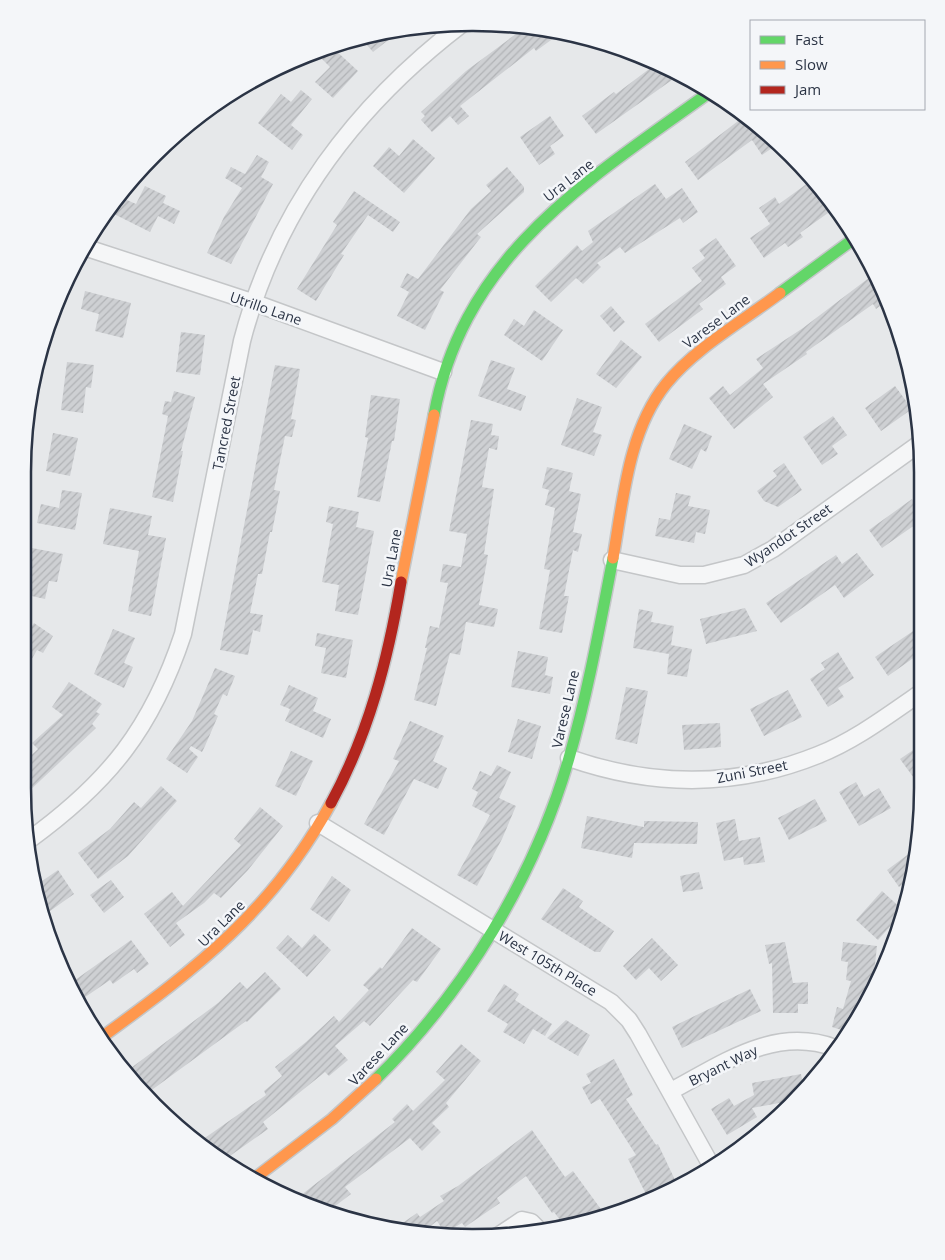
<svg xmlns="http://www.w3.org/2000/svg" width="945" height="1260" font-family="'Open Sans',sans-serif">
  <defs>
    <pattern id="building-hatch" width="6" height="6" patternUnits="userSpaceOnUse" patternTransform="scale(1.25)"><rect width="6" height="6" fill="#ced0d3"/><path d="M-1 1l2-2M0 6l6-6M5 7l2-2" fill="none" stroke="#b1b3b6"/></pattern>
  </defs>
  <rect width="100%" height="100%" fill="#e6e8ea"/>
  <path fill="url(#building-hatch)" d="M 524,28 L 562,32 L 536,51 L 534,48 L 460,106 L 469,116 L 458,125 L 450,116 L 432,132 L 421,120 L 425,116 L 421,112 L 466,71 Z
    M 401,30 L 373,52 L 361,38 L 384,31 Z
    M 333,48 L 358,71 L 333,98 L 315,82 L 330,67 L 322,59 Z
    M 657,63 L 679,75 L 596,134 L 582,116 L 614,92 L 616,94 Z
    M 301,90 L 312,99 L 291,125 L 303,135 L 292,150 L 258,123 L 281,94 L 291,102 Z
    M 734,108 L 778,144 L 762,155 L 752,140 L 698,180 L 685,162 L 738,121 L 731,111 Z
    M 550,116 L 564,136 L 550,146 L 555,154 L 539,165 L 520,137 Z
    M 413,139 L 435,158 L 404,193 L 373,166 L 389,147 L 399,156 Z
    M 257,155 L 269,162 L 261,177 L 273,184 L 231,264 L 207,253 L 224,217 L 242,188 L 225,178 L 231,167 L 245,174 Z
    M 507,167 L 524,187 L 524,192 L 477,234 L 481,237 L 440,290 L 444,292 L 425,330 L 397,316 L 409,292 L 400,287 L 407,273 L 418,279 L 471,209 L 491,191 L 486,185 Z
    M 812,180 L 835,208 L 800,233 L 803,237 L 788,247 L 785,243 L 764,258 L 750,238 L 770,224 L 759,208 L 775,197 L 779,204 Z
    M 655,184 L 666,199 L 682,188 L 698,212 L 683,223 L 680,218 L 625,253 L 620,247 L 597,263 L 601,267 L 583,284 L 576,278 L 551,302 L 535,286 L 577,245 L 582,251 L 593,242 L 588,231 Z
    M 145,186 L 166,196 L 163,203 L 180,211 L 174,224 L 158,216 L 150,232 L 112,213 L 120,197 L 136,204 Z
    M 354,191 L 400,222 L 393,232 L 368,215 L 341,254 L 344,255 L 316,301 L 297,289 L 337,225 L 333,222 Z
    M 716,238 L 736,266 L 721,277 L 726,284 L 699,304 L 703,309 L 659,342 L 645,324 L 702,281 L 692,268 L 705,258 L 699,250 Z
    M 874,274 L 888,300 L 876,309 L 873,304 L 806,352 L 807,354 L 763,384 L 773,397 L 734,429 L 709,398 L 723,386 L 730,395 L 763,368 L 756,359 L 803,328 Z
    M 85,291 L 131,303 L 123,338 L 95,331 L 99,314 L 81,309 Z
    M 611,306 L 625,322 L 614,332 L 600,316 Z
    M 534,310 L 563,330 L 542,361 L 504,335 L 514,319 L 524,326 Z
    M 181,332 L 205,335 L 200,375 L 176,372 Z
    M 621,340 L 642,357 L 616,388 L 596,374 Z
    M 491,360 L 515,368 L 507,389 L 526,396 L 521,411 L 478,396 Z
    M 67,362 L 94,365 L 91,388 L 86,387 L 83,413 L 61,410 Z
    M 275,365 L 300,369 L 291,419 L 296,420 L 292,437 L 285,436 L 274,490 L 280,491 L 272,532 L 270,532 L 262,574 L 258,574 L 250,613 L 263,615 L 260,632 L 253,630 L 248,655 L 220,650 Z
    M 895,386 L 912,409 L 881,431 L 865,408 Z
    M 174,391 L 195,397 L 181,451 L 183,451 L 173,502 L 152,497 L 168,416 L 162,414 L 165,401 L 171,402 Z
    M 371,395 L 400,399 L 394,441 L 392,441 L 380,502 L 357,497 L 368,438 L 365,437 Z
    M 577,398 L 602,407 L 593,432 L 602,435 L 594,456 L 561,445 Z
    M 833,416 L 847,435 L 832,446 L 838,454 L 822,465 L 803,437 Z
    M 471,420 L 493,424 L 491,435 L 499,436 L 497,450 L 489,448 L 482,487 L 494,489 L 484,554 L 488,555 L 479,605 L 498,609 L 494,627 L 466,622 L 460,655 L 450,653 L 436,706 L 414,700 L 427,648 L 425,648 L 430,626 L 439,628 L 448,583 L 440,582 L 443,564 L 461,567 L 467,534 L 449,531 Z
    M 684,424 L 712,436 L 706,452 L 701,449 L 692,469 L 669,459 Z
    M 53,433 L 78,438 L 70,476 L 46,471 Z
    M 784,463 L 802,490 L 778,507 L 764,501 L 757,491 L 777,476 L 773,471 Z
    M 547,467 L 573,473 L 569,491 L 581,494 L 573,532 L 582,534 L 578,552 L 573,550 L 564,596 L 569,596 L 562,633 L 539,629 L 550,570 L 544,569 L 555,508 L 545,505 L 549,490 L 542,488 Z
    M 62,490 L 82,493 L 75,530 L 37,523 L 41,504 L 59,508 Z
    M 676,493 L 691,496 L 688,506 L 710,510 L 705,534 L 696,532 L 694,543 L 655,536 L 659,518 L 670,520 Z
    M 912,499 L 919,508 L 919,522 L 882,548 L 869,530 Z
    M 329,506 L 359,512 L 356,527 L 374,531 L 358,615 L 335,611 L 339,585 L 322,582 L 333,524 L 326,522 Z
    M 110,508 L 152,516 L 148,535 L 166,538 L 151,616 L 128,611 L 139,551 L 103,544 Z
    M 32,548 L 63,554 L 57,582 L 49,581 L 45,599 L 23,594 Z
    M 857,553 L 874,575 L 844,598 L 835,585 L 781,623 L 766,603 L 836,555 L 842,564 Z
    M 745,608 L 757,631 L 706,644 L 700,619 Z
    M 639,609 L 653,612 L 651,622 L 674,626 L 671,645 L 692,649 L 687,677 L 667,674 L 669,654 L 633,648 Z
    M 34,623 L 53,636 L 43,653 L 37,650 L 23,674 L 23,639 Z
    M 919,627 L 919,654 L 888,676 L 875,657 Z
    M 113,629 L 135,638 L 124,663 L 133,667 L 124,688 L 94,674 Z
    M 317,633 L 353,640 L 346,678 L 321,673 L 326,648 L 315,646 Z
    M 518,651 L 548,657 L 545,675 L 553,677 L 550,694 L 511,687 Z
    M 838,652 L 854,678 L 838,688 L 844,697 L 828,707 L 810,679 L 825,669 L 821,663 Z
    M 215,668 L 235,676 L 227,696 L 223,694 L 214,714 L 218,716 L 205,746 L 202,752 L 191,746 L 189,749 L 198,757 L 187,773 L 166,759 L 192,721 Z
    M 69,682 L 102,704 L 96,712 L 100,714 L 92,724 L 96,728 L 24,796 L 23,763 L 38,749 L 32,743 L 63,715 L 52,707 Z
    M 289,685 L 318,698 L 313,711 L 331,719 L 323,738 L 285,721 L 290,709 L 280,705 Z
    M 626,687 L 648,691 L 637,744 L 615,739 Z
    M 788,690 L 802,717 L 764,736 L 750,709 Z
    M 518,719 L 541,726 L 532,759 L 508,752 Z
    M 410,721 L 444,736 L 433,761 L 447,768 L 438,789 L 414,779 L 384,835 L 364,824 L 399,761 L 393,759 Z
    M 720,723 L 721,747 L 684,750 L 682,725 Z
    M 919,746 L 919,785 L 900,759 Z
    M 291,751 L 313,761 L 296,796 L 275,786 Z
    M 497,765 L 511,772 L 499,798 L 516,806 L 502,839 L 477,886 L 457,875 L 490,815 L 472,806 L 478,792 L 472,789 L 480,771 L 491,776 Z
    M 856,782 L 864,797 L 879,788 L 891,808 L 859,826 L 839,792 Z
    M 161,786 L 177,801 L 128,856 L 98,879 L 78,853 L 110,829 L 134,802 L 141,808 Z
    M 815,799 L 827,821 L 789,840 L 778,818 Z
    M 260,807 L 283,826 L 248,870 L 221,898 L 214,893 L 204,903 L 176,923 L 185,935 L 170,947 L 144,914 L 172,892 L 183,906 L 241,845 L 234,839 Z
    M 587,816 L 644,827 L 644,821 L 698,822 L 697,844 L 634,843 L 632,858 L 581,848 Z
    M 735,819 L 739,841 L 760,837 L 765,862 L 744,865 L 743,857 L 724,861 L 716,823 Z
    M 918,847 L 911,878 L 899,887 L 887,870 Z
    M 58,870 L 74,894 L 43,916 L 38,904 L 35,886 Z
    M 699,872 L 703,889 L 683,892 L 680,876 Z
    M 332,876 L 351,890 L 329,922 L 310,909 Z
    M 111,880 L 124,897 L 104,913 L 90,895 Z
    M 563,888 L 583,901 L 579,907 L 614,931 L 600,952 L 595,952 L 541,919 Z
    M 882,891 L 904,911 L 878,940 L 856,920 Z
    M 412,928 L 441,949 L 417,982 L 413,980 L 370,1026 L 364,1021 L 335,1046 L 348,1060 L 329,1076 L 325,1072 L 263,1122 L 268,1129 L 227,1158 L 202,1140 L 266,1095 L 264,1091 L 282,1076 L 275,1067 L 306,1042 L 334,1016 L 339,1022 L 369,990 L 363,985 L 380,967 L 382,969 Z
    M 314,934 L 331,950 L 307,977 L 276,948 L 288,935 L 302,948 Z
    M 652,938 L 678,965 L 661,981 L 649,968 L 636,980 L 623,966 Z
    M 131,940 L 149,964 L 137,973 L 134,969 L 113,984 L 110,980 L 78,1002 L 71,983 Z
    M 785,942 L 793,983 L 808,982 L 808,1004 L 798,1004 L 798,1013 L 773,1013 L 772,963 L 769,964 L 765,945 Z
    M 843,942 L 877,946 L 872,991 L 862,1013 L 848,1032 L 832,1027 L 837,1007 L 843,1009 L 851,981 L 846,980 L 848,962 L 841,961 Z
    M 265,972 L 281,989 L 247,1022 L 246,1021 L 149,1092 L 131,1068 L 218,1003 L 240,982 L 247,989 Z
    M 504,984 L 519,994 L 515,1000 L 552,1024 L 545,1036 L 533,1029 L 524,1044 L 503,1032 L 508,1024 L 487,1011 Z
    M 750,989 L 761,1011 L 682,1048 L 672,1027 Z
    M 566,1020 L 590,1035 L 578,1056 L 547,1038 Z
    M 461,1044 L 481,1061 L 446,1103 L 449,1107 L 432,1123 L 441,1132 L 422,1151 L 410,1138 L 345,1187 L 351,1194 L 330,1210 L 296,1199 L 395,1122 L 392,1119 L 407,1104 L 413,1111 L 445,1080 L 436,1072 Z
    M 614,1059 L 633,1095 L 626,1099 L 656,1145 L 658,1144 L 676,1182 L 647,1196 L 628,1159 L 636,1155 L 600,1099 L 591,1104 L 582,1087 L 591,1083 L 586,1074 Z
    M 801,1074 L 804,1089 L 795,1100 L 752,1108 L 757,1117 L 727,1135 L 711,1109 L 729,1098 L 734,1106 L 754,1095 L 752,1083 Z
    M 532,1130 L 565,1177 L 573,1171 L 603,1212 L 594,1218 L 563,1224 L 554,1212 L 552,1213 L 526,1176 L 497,1198 L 500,1203 L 465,1227 L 462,1223 L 445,1233 L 437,1221 L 428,1228 L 430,1232 L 394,1229 L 417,1213 L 420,1217 L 444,1201 L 440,1196 L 458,1186 Z"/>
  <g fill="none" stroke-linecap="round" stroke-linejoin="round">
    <defs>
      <path id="street" d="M 87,248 L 252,302 L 443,372
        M 612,560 L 680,575 L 704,575 L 744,565 L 773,549 L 919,444
        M 569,758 C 652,787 736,788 818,755 C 854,741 887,716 919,694
        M 318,823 L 611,1002 L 629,1020 L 638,1034 L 712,1167
        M 29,840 C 109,782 152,728 183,634 L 242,341 C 276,210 356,105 462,24
        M 671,1091 C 722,1064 775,1025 835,1048
        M 498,1236 L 522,1220 L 531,1222 L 538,1229"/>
      <path id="fast" d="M 780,293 L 855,238
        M 434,415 C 464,254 587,181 710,92
        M 376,1079 C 464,993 535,877 569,758 C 588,692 600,625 613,558"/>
      <path id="slow" d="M 613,558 C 623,501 628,431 666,384 C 695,348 743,321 780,293
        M 401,582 L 434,415
        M 102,1037 C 197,968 274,909 331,803
        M 255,1178 L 332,1119 L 376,1079"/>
      <path id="jam" d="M 331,803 C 369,733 388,659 401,582"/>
    </defs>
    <use href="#street" stroke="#c4c6c8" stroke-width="19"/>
    <use href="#fast" stroke="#c4c6c8" stroke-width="14"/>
    <use href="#slow" stroke="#c4c6c8" stroke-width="14"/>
    <use href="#jam" stroke="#c4c6c8" stroke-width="14"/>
    <use href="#street" stroke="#f5f6f7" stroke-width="16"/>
    <use href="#fast" stroke="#63d668" stroke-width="11"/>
    <use href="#slow" stroke="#ff974d" stroke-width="11"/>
    <use href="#jam" stroke="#b3261e" stroke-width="11"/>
  </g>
  <g text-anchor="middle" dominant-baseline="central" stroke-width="5" stroke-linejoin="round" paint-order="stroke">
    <g font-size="14" fill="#2b3445" stroke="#f4f6f9">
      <text transform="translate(568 180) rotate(-38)">Ura Lane</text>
      <text transform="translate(266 308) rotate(19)">Utrillo Lane</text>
      <text transform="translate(716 321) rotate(-37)">Varese Lane</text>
      <text transform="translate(226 423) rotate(-79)">Tancred Street</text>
      <text transform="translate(788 535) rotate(-34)">Wyandot Street</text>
      <text transform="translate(391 558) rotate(-80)">Ura Lane</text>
      <text transform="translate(565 709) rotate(-77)">Varese Lane</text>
      <text transform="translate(752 771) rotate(-11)">Zuni Street</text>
      <text transform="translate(221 923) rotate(-45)">Ura Lane</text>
      <text transform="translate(548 963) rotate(31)">West 105th Place</text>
      <text transform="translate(378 1054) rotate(-47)">Varese Lane</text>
      <text transform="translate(723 1065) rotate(-26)">Bryant Way</text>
    </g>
  </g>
  <path d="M0 0H945V1260H0ZM472 31H473A441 441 0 0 1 914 472V788A441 441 0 0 1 473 1229H472A441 441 0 0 1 31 788V472A441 441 0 0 1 472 31Z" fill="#f4f6f9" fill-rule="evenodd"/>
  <path fill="none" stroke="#2b3445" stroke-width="2.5" d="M472 31H473A441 441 0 0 1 914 472V788A441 441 0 0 1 473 1229H472A441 441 0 0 1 31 788V472A441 441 0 0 1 472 31Z"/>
  <rect x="750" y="20" width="175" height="90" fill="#f4f6f9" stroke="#a4a8b1"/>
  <rect x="760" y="36" width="25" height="8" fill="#63d668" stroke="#a4a8b1"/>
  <text x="795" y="45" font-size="15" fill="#2b3445">Fast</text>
  <rect x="760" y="61" width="25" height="8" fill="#ff974d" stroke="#a4a8b1"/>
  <text x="795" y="70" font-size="15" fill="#2b3445">Slow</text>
  <rect x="760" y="86" width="25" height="8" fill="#b3261e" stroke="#a4a8b1"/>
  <text x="795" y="95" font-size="15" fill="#2b3445">Jam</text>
</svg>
